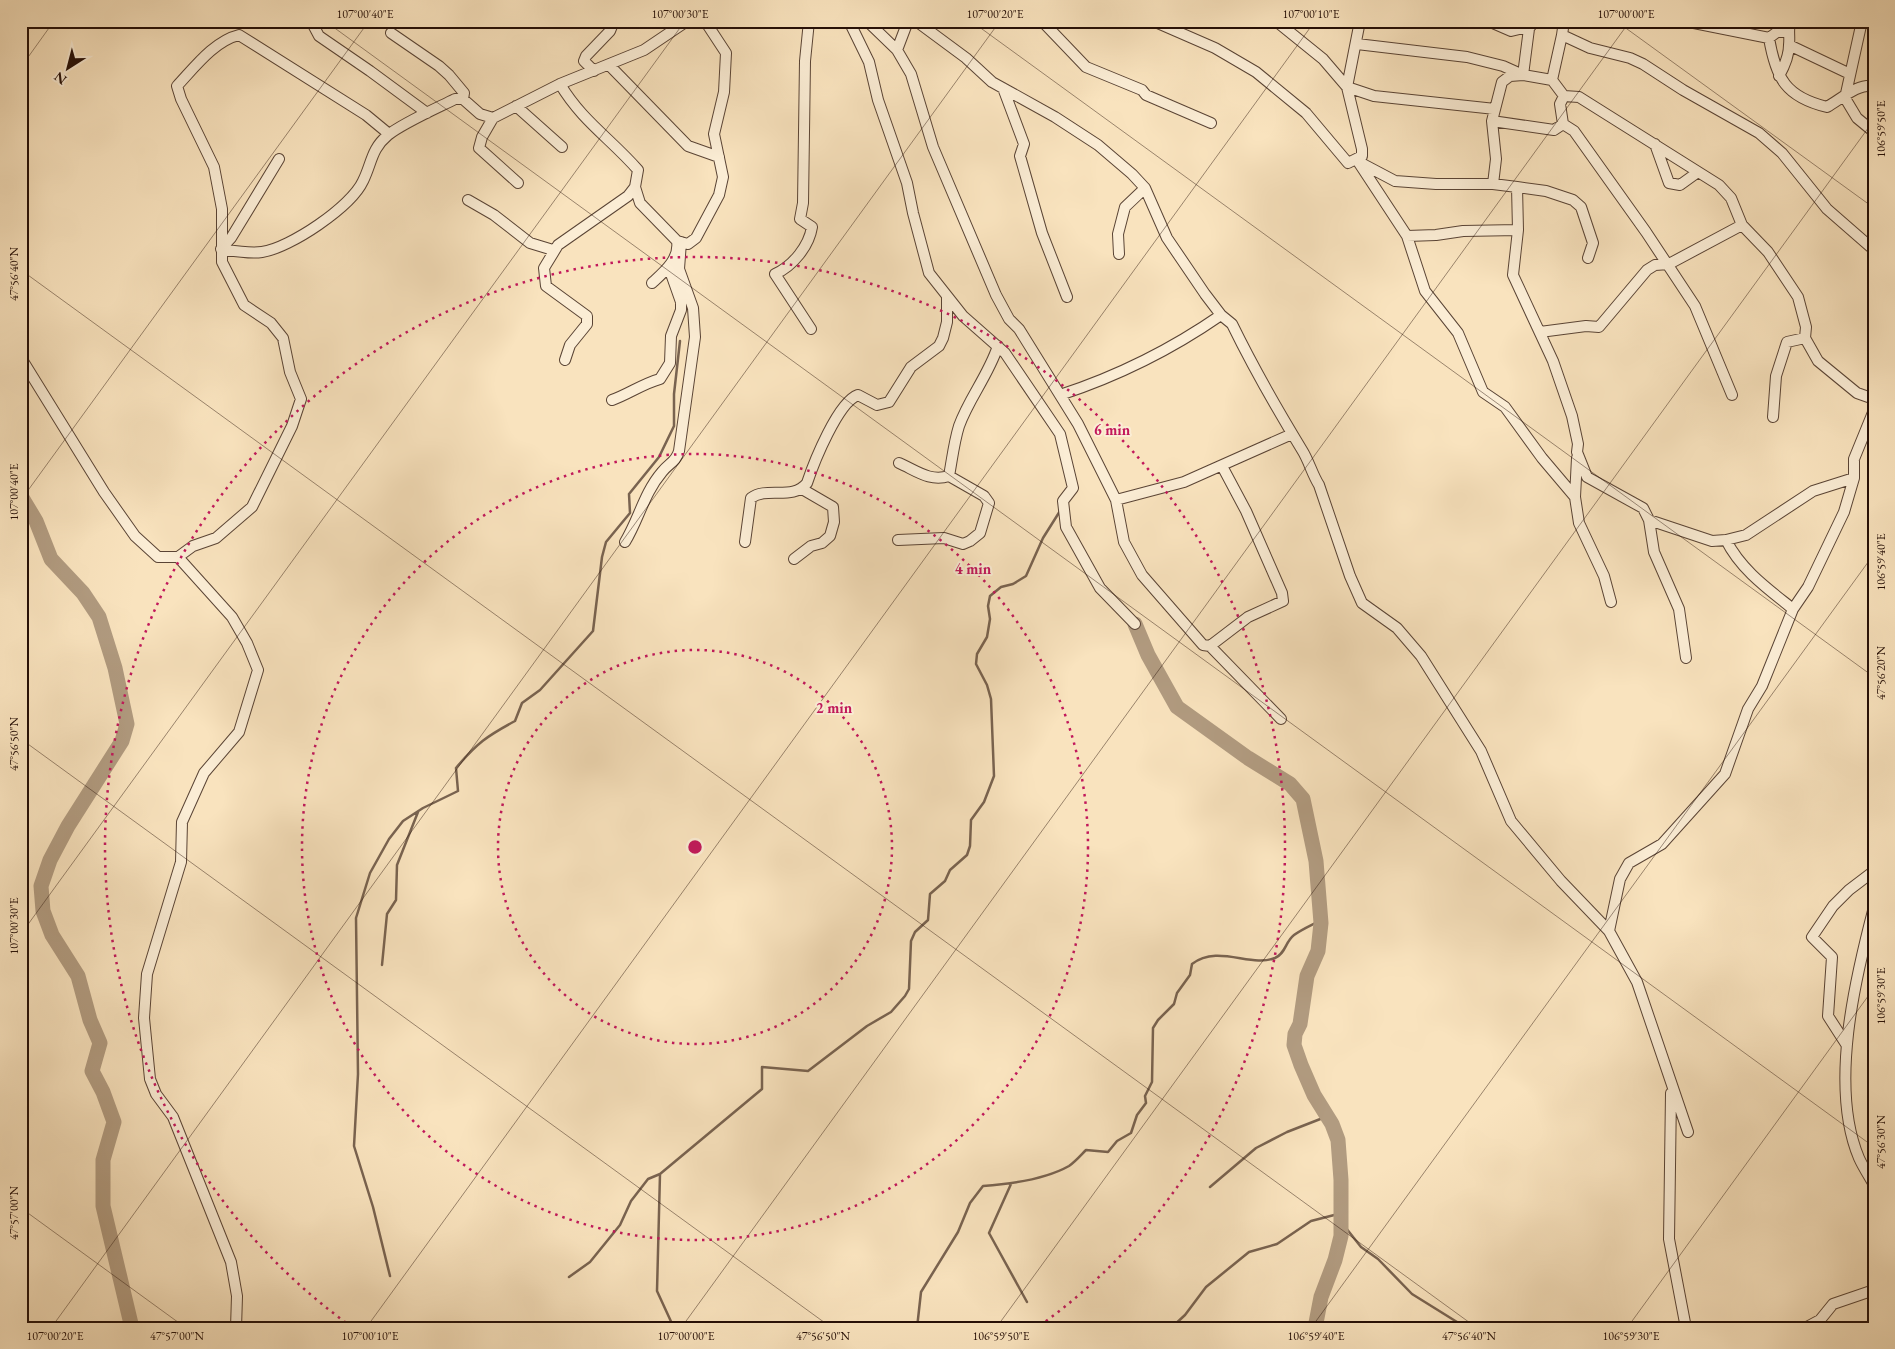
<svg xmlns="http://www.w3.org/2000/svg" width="1895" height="1349" font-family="'EB Garamond',serif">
  <rect width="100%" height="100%" fill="#f9e3be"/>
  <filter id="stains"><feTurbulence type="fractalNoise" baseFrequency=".004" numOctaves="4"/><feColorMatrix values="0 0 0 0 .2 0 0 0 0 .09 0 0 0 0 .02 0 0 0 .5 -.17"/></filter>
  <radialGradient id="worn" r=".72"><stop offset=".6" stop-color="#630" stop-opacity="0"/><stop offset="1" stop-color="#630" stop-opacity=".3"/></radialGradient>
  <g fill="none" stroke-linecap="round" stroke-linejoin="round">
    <path stroke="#796350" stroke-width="2.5" d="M 21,501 L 23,499
      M 382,965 L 387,914 L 396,900 L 397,865 L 418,812
      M 1011,1184 L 989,1233 L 1027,1302
      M 1210,1187 L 1256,1148 L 1287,1132 L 1328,1116
      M 1342,1223 L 1361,1247 L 1378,1259 L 1412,1294 L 1457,1322 L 1462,1328
      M 390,1276 L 373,1207 L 354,1146 L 358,1074 L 356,918 L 370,873 L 389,839 L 403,821 L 423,808 L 458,791 L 456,768 C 477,743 487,736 515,721 L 522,703 L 540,690 L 593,631 L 602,557 L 606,542 L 630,513 L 629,494 L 659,457 L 674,426 L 674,394 L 680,341
      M 569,1277 L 590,1262 L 620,1225 L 631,1201 L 648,1179 L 660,1174
      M 674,1328 L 657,1291 L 660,1174 L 762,1089 L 762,1067 L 808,1071 L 867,1026 L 891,1012 L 905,996 L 909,989 L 911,941 L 915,932 L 928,920 L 930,894 L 945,881 L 950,870 L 967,855 L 970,846 L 971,820 L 984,802 L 994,776 L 991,699 L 987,685 L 976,664 L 977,654 L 987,637 L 990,619 L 988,606 L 990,596 L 1001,587 L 1013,584 L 1026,576 L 1043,538 L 1060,511
      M 917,1328 L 921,1292 L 958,1232 L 970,1203 L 983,1186 C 1011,1184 1044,1180 1069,1166 C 1075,1162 1081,1155 1086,1150 L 1108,1152 L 1117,1141 L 1131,1133 L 1137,1115 L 1146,1103 L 1145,1096 L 1152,1082 L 1153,1028 L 1158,1020 L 1174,1004 L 1177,993 L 1190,975 L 1192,964 C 1218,944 1251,968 1275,958 C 1286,953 1285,942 1294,935 C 1302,929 1312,925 1321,920
      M 1171,1328 L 1185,1315 L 1206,1287 L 1249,1252 L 1277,1244 L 1311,1221 L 1342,1213"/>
    <path stroke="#b19b80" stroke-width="15" d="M 21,496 L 36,521 L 51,559 L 83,593 L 99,617 L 115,668 L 127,724 L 122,741 L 68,826 L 50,860 L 41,886 L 43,911 L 52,935 L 78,976 L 90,1020 L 100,1043 L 92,1071 L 103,1092 L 114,1122 L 103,1160 L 103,1206 L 132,1328
      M 1135,624 L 1148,655 L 1177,707 L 1248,758 L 1290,784 L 1303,799 L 1316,861 L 1321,923 L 1318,951 L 1307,976 L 1300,1024 L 1295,1034 L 1294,1045 L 1301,1065 L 1314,1095 L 1332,1124 L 1338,1140 L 1341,1180 L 1341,1236 L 1335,1260 L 1321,1297 L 1315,1328"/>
    <defs>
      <path id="minor" d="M 311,21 L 319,36 L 370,71 L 427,113
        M 809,21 L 805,61 L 803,203 L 800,219 L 812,227 C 809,246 793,266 775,274 L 811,329
        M 849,21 L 869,62 L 878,100 L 907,183 L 913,213 L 929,273 L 963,316 L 1005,353 L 1060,434 L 1073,488 L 1063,501 L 1066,527 L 1100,588 L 1135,624
        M 867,21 L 897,50
        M 908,21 L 897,50 L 911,74 L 933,147 L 996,295 L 1009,319 L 1019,329 L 1078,424 L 1116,500 L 1124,542 L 1142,575 L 1203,645 L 1210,646 L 1281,719
        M 916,21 L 966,58 L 992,82 L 1055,117 L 1098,145 L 1132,174 L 1145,188 L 1167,238 L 1205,294 L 1221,315 L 1232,324 C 1253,367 1277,409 1302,450 C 1309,461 1312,474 1319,485 L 1350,576 L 1362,603 L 1397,628 L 1421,656 L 1481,751 L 1511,821 L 1561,881 L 1609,931
        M 1042,21 L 1086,67 L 1142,90 L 1146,95 L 1211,123
        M 1153,21 L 1215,48 L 1256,72 L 1306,113 L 1348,163 L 1362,156 L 1362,149 L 1347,87 L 1360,21
        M 1276,21 L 1323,59 L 1347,87 L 1374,96 L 1495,109
        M 1488,21 L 1511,31 L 1531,26
        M 1530,21 L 1523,75 L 1510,76 L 1502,82 L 1492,121 L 1496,159 L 1493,184 L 1517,187 L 1518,230 L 1513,275 L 1553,361 L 1572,416 L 1578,444 L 1577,452 L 1587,477 L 1643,508 L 1649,520 L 1654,552 L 1679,609 L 1686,658
        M 1564,21 L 1562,35 L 1590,48 L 1630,58 L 1643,64 L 1683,90 L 1759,133 L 1782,153 L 1827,209 L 1874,250
        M 1684,21 L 1769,38 C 1776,79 1786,97 1827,107 C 1841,99 1858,83 1874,86
        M 1862,21 L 1845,98 L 1857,118 L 1874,132
        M 391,33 L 439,66 L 449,75 L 464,93 L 463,99
        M 1769,38 L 1777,32 L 1787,32
        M 1357,44 L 1467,57 L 1503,66 L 1523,75 L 1552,80 L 1564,96 L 1579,97 L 1719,185 L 1731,198 L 1742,225 L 1768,252 L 1798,297 L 1806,327 L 1805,338 L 1818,361 L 1857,393 L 1874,399
        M 1789,45 L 1850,74
        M 610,66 L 688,146 L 719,157
        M 594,71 L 584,61 L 586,56 L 610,31 L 614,21
        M 1779,76 C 1784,67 1789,56 1789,45 C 1790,37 1788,30 1790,21
        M 1552,80 L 1562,35
        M 560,84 C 582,121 611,139 638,170 L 635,187 L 628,196 L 558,245 L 544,268 L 546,286 L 587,316 L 587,324 L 570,345 L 565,360
        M 1003,88 L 1024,144 L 1020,156 L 1042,233 L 1067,297
        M 1564,96 L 1560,104 L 1563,124 L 1574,131 L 1646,232 L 1695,306 L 1732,395
        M 516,106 L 562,147
        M 1492,121 L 1554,130 L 1563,124
        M 1655,144 L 1669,183 L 1680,185 L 1698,172
        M 1357,160 L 1407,236 L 1425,291 L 1458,333 L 1483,392 L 1505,407 L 1542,458 L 1575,497
        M 1359,162 L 1395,181 L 1436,184 L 1493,184
        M 518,183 L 479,148 L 482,137 L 493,118 L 560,84 L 644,50 L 687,21
        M 635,187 L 640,203 L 677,241 C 680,259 664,272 652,283
        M 1517,187 L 1546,191 L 1573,200 L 1581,207 L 1593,243 L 1588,258
        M 468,200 L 494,215 L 530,243 L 553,250
        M 1407,236 L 1436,235 L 1463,231 L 1518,230
        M 677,241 L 688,244 L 696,238 L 719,195 L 723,177 L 714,134 L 724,92 L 726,53 L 705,21
        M 221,249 C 234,251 249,254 262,252 C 290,248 351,207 363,181 C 372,163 371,149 388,135 C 403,123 437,108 455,99 L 463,99 L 480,114 L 493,118
        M 221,249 L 231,238 L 279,159
        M 1119,254 L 1118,234 L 1125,207 L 1145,188
        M 1540,332 L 1586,326 L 1599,327 L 1647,270 L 1655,265 L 1669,264 L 1742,225
        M 21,358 L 104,492 L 135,536 L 158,557 L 178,557 L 193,546 L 216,538 L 252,507 L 292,426 L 301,399 L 290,372 L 283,338 L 271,323 L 244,305 L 222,262 L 222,209 L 214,167 L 181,99 L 177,86 C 194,68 214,41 239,35 L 366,115 L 389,134
        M 1060,395 C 1118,376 1172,349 1221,315
        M 612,400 C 629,394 642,384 660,379 L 670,363 L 671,336 L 681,310 L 681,302 L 669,268
        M 1773,417 L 1776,376 L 1787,342 L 1805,338
        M 1577,458 L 1575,497 L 1579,523 L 1604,576 L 1611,602
        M 899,463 C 917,471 930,482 949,476
        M 1116,500 L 1184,482 L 1292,434
        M 1649,520 L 1712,541 L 1726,540 C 1741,570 1768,589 1793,609
        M 898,540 L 944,538 L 963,544 L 970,541 L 980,533 L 989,503 L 984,496 L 949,476 C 952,460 954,442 959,426 C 969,398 988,376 998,346
        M 1726,540 L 1746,535 L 1813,491 L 1854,478
        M 625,542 C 639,519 644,493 662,472 C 669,463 676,462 679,451 L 695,337 L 693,308 L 679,269 L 681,242
        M 745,542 L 751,498 C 767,486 793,501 807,483 C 814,462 838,402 858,395 L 877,405 L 889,402 L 911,367 L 939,346 L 943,338 L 947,322 L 947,296
        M 178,557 L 232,617 L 247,643 L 258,670 L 239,732 L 204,773 L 182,822 L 181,862 L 147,974 L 144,1018 L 150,1079 L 156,1094 L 173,1117 L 231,1262 L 237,1296 L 236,1328
        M 794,559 L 811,546 L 822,543 L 830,536 L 834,522 L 833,507 L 802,489
        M 1210,646 L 1248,617 L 1283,601 L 1282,593 L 1246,511 L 1222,466
        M 1874,907 C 1855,979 1829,1087 1859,1158 C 1863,1167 1869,1176 1874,1185
        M 1846,1044 L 1828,1016 L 1832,957 L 1812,937 L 1833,906 L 1849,890 L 1874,871
        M 1671,1093 L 1669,1239 L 1686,1328
        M 1688,1132 L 1637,982 L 1609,931 L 1620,879 L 1629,863 L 1662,844 L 1725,774 L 1748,709 L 1762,686 L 1793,609 L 1808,587 L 1844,512 L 1854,478 L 1854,459 L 1874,410
        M 1805,1328 L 1820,1320 L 1833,1304 L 1874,1290"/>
    </defs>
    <use href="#minor" stroke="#5a4435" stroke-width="12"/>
    <use href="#minor" stroke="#fbedd5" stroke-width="10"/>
  </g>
  <path fill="none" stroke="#250f07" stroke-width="1" stroke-opacity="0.45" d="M 325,21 L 1874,1147M 971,21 L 1874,677M 1616,21 L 1874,208M 21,67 L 54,21M 21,270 L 1477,1328M 21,500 L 369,21M 21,739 L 832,1328M 21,934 L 685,21M 21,1208 L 186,1328M 51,1328 L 1000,21M 366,1328 L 1315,21M 681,1328 L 1630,21M 996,1328 L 1874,120M 1311,1328 L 1874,554M 1627,1328 L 1874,988"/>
  <g fill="none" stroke="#c2185b" stroke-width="2.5" stroke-dasharray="2.5 5">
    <circle cx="695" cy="847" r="197"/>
    <circle cx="695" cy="847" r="393"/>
    <path d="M352 1327A590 590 0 1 1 1038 1327"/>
  </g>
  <circle cx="695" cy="847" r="8" fill="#c2185b" stroke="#fbedd5" stroke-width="2.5"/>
  <g font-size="15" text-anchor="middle" font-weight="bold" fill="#c2185b" stroke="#fbedd5" stroke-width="4" stroke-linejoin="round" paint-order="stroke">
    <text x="1112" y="435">6 min</text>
    <text x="973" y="574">4 min</text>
    <text x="834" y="713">2 min</text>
  </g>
  <rect width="1895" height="1349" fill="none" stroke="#f9e3be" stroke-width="55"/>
  <g transform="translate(68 68) rotate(216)" stroke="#fbedd5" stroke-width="4" paint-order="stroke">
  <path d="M0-4L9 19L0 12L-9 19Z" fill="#250f07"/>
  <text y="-8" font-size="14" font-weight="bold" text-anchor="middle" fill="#250f07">N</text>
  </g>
  <rect x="28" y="28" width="1840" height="1294" fill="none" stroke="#250f07" stroke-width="2"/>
  <g font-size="12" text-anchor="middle" fill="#250f07">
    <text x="365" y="18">107°00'40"E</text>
    <text x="680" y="18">107°00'30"E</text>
    <text x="995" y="18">107°00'20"E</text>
    <text x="1311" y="18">107°00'10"E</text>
    <text x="1626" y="18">107°00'00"E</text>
    <text transform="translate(1881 129) rotate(-90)" y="4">106°59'50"E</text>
    <text transform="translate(14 274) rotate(-90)" y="4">47°56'40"N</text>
    <text transform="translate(14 492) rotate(-90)" y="4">107°00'40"E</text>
    <text transform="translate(1881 562) rotate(-90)" y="4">106°59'40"E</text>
    <text transform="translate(1881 673) rotate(-90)" y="4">47°56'20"N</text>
    <text transform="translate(14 744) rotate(-90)" y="4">47°56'50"N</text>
    <text transform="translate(14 926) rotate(-90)" y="4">107°00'30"E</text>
    <text transform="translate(1881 996) rotate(-90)" y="4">106°59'30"E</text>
    <text transform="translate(1881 1142) rotate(-90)" y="4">47°56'30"N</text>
    <text transform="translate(14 1213) rotate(-90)" y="4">47°57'00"N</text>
    <text x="55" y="1340">107°00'20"E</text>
    <text x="177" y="1340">47°57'00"N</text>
    <text x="370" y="1340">107°00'10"E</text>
    <text x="686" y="1340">107°00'00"E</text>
    <text x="823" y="1340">47°56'50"N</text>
    <text x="1001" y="1340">106°59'50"E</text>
    <text x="1316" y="1340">106°59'40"E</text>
    <text x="1469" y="1340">47°56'40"N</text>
    <text x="1631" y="1340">106°59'30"E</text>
  </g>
  <rect width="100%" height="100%" filter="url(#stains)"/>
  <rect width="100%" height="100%" fill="url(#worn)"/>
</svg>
